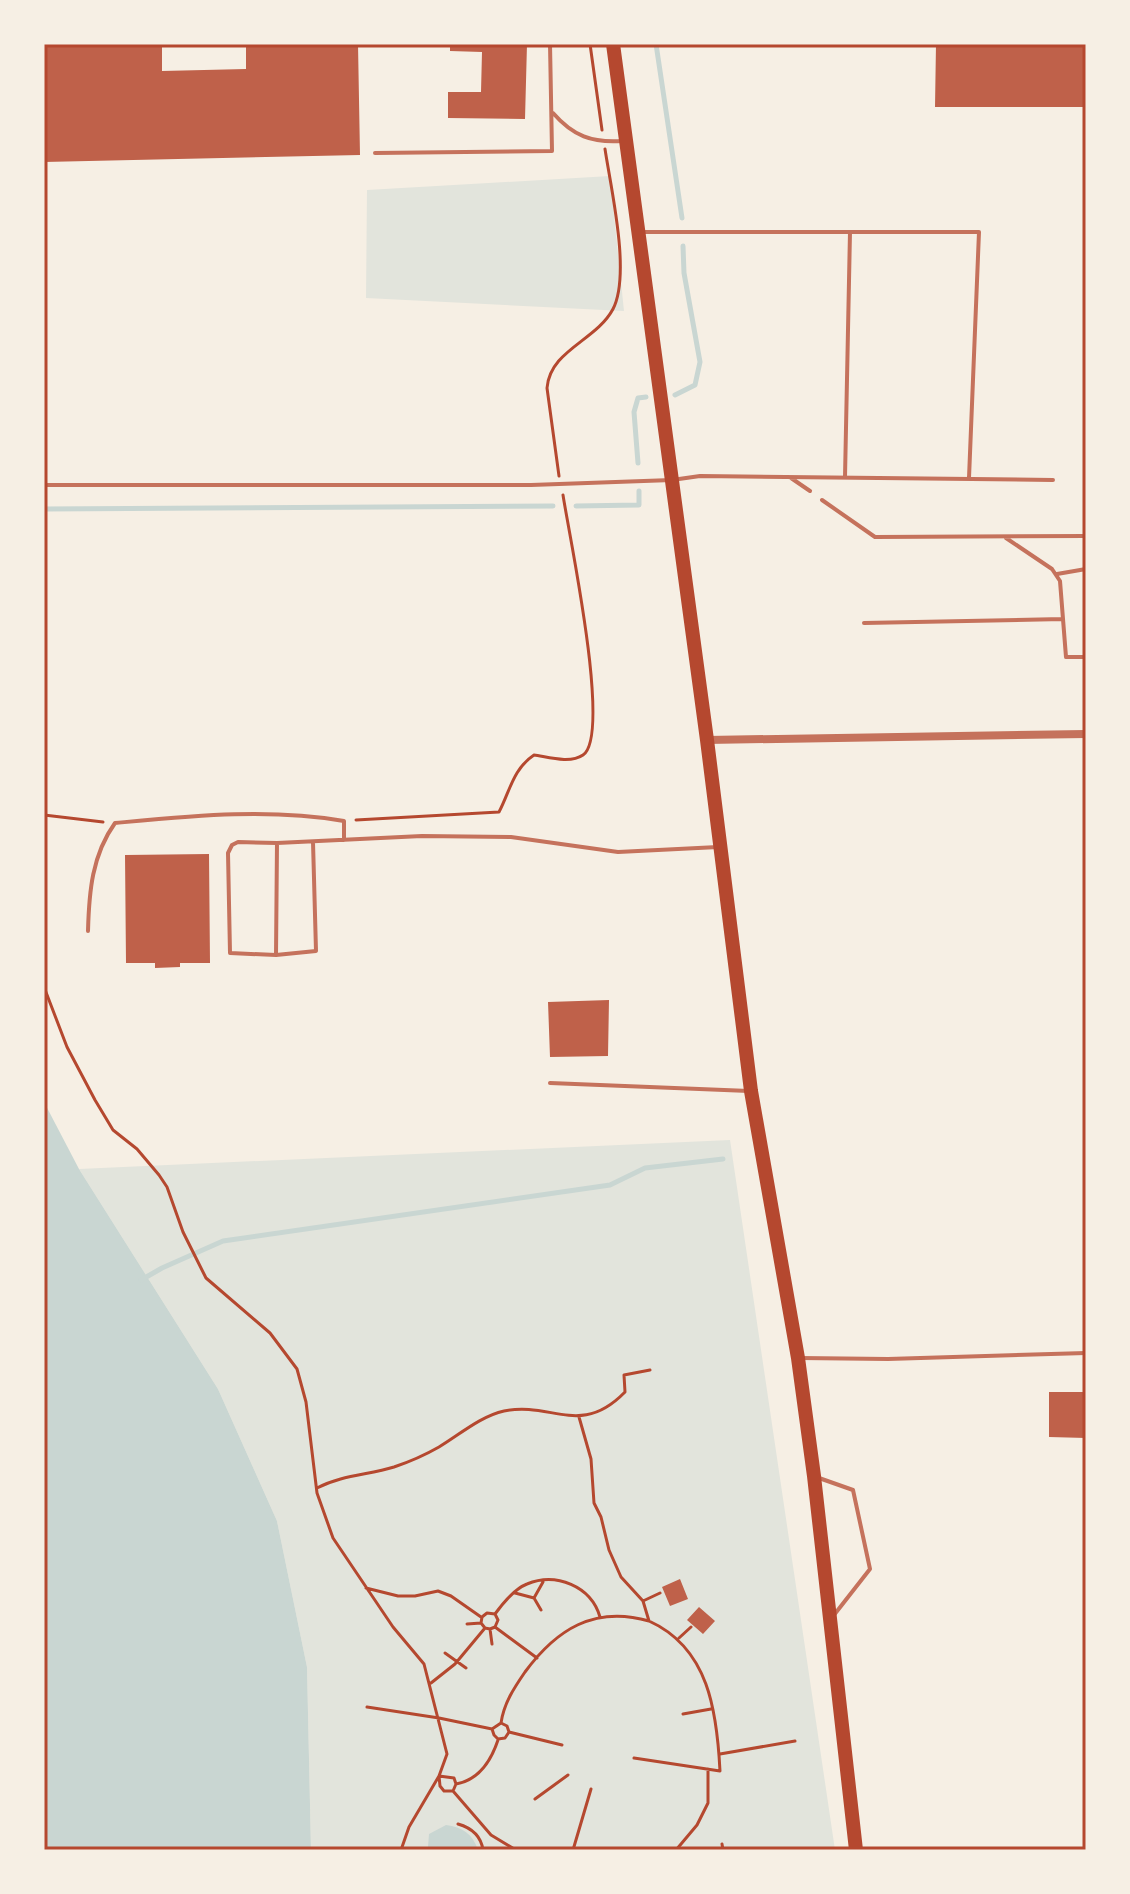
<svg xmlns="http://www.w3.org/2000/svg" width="1130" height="1894" font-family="Roboto,sans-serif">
  <rect width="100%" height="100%" fill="#f6efe4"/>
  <path fill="#e2e4dc" d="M 610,176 L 624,311 L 366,298 L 367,190 Z
    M 730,1140 L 835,1850 L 311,1850 L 307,1667 L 277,1521 L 218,1389 L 79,1169 Z"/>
  <path fill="#c9d6d2" d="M 44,1102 L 79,1169 L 218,1389 L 277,1521 L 307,1667 L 311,1850 L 44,1850 Z
    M 446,1825 C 462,1827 473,1834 478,1850 L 424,1850 L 428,1847 L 429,1834 Z"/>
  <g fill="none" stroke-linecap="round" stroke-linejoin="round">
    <path stroke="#c9d6d2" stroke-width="5" d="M 656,44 L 682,218
      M 675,395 L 695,385 L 700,362 L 684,273 L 683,246
      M 638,463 L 634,412 L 638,398 L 646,397
      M 576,506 L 639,505 L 639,491
      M 44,509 L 553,506
      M 141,1280 L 162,1268 L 223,1241 L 610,1185 L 645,1168 L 723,1159"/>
  </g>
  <path fill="#bf614a" d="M 44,44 L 162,44 L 162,71 L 246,69 L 246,44 L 358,44 L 360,155 L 44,162 Z
    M 450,44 L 527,44 L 525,119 L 448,118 L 448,92 L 481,92 L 482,52 L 450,51 Z
    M 936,44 L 1086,44 L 1086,107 L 935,107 Z
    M 209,854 L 210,963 L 180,963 L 180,967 L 155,968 L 155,963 L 126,963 L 125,855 Z
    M 609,1000 L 608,1056 L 550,1057 L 548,1002 Z
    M 1049,1392 L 1086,1392 L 1086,1438 L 1049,1437 Z
    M 680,1579 L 688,1599 L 670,1606 L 662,1587 Z
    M 699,1607 L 715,1621 L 703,1634 L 687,1620 Z"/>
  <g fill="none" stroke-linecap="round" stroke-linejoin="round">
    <path stroke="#b5482f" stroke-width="3" d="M 590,44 L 602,130
      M 559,476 L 547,388 C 550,350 596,341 613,309 C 631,274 611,189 605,149
      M 44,815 L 103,822
      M 356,820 L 499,812 C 510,791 513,769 534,755 C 548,757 570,764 583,755 C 612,735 569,535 563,495
      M 44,987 L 67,1047 L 95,1100 L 113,1130 L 137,1149 L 159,1175 L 167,1187 L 183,1232 L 206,1278 L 270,1333 L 297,1369 L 306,1402 L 317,1493 L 333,1538 L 393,1627 L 424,1664 L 447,1754 L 439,1776 L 409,1827 L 401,1850
      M 579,1417 L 591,1459 L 594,1503 L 601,1517 L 609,1550 L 621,1577 L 643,1601 L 649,1621 C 709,1648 717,1712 720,1771 L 634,1758
      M 317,1488 C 342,1475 368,1475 394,1467 C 409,1462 425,1455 439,1447 C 459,1435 481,1416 504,1411 C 552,1401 580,1438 625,1392 L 624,1375 L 650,1370
      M 366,1588 L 398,1596 L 415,1596 L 438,1591 L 451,1596 L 481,1617
      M 515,1593 L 534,1598
      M 643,1601 L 660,1593
      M 541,1610 L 534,1598 L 543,1582
      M 495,1614 C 503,1603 514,1589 527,1584 C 556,1572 591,1586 600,1617
      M 467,1624 L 481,1623
      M 495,1627 L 537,1658
      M 490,1629 L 492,1644
      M 679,1638 L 691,1627
      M 445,1653 L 466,1668
      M 431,1683 L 455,1664 L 485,1628 L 490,1629 L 495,1627 L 498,1620 L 495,1614 L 487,1613 L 482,1617 L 481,1623 L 485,1628
      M 367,1707 L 439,1718 L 492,1729
      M 683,1714 L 711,1709
      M 501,1723 C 504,1703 514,1688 525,1672 C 556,1630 594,1605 649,1621
      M 509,1732 L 505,1738 L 498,1739 L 494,1735 L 492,1729 L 501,1723 L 507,1726 L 509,1732 L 562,1745
      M 720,1754 L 795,1741
      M 456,1784 C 479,1780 491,1761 498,1740
      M 453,1791 L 456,1784 L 454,1778 L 439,1776 L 440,1786 L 444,1791 L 453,1791 L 491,1835 L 516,1850
      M 535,1799 L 568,1775
      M 458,1824 C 472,1828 481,1836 483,1850
      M 722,1844 L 723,1850
      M 573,1850 L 591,1789
      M 676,1850 L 697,1825 L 708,1803 L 708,1769"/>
    <path stroke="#c5725c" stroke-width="4" d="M 553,113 C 573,136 592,143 622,141
      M 375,153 L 552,151 L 550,44
      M 641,232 L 979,232 L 969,478
      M 845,477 L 850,232
      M 791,478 L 810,491
      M 44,485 L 531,485 L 672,480 L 700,476 L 1053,480
      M 822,500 L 875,537 L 1086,536
      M 1006,538 L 1052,569 L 1060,581 L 1066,657 L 1086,657
      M 1057,574 L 1086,569
      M 864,623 L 1063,619
      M 277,843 L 276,955 L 316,951 L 313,842
      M 88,931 C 89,892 92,855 115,823 C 191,816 268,808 344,821 L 344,840
      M 276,955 L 230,953 L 228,853 L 232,845 L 238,842 L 277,843 L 422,836 L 511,837 L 618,852 L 718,847
      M 550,1083 L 749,1091
      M 800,1358 L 888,1359 L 1086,1353
      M 819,1478 L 853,1490 L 870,1569 L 834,1615"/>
    <path stroke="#c5725c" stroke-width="8" d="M 707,740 L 1086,734"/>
    <path stroke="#b5482f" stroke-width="14" d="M 613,44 L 707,740 L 751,1091 L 798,1358 L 814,1476 L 856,1850"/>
  </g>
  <rect width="1130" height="1894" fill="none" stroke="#f6efe4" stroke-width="92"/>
  <rect x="46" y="46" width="1038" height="1802" fill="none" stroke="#b5482f" stroke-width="3"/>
</svg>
